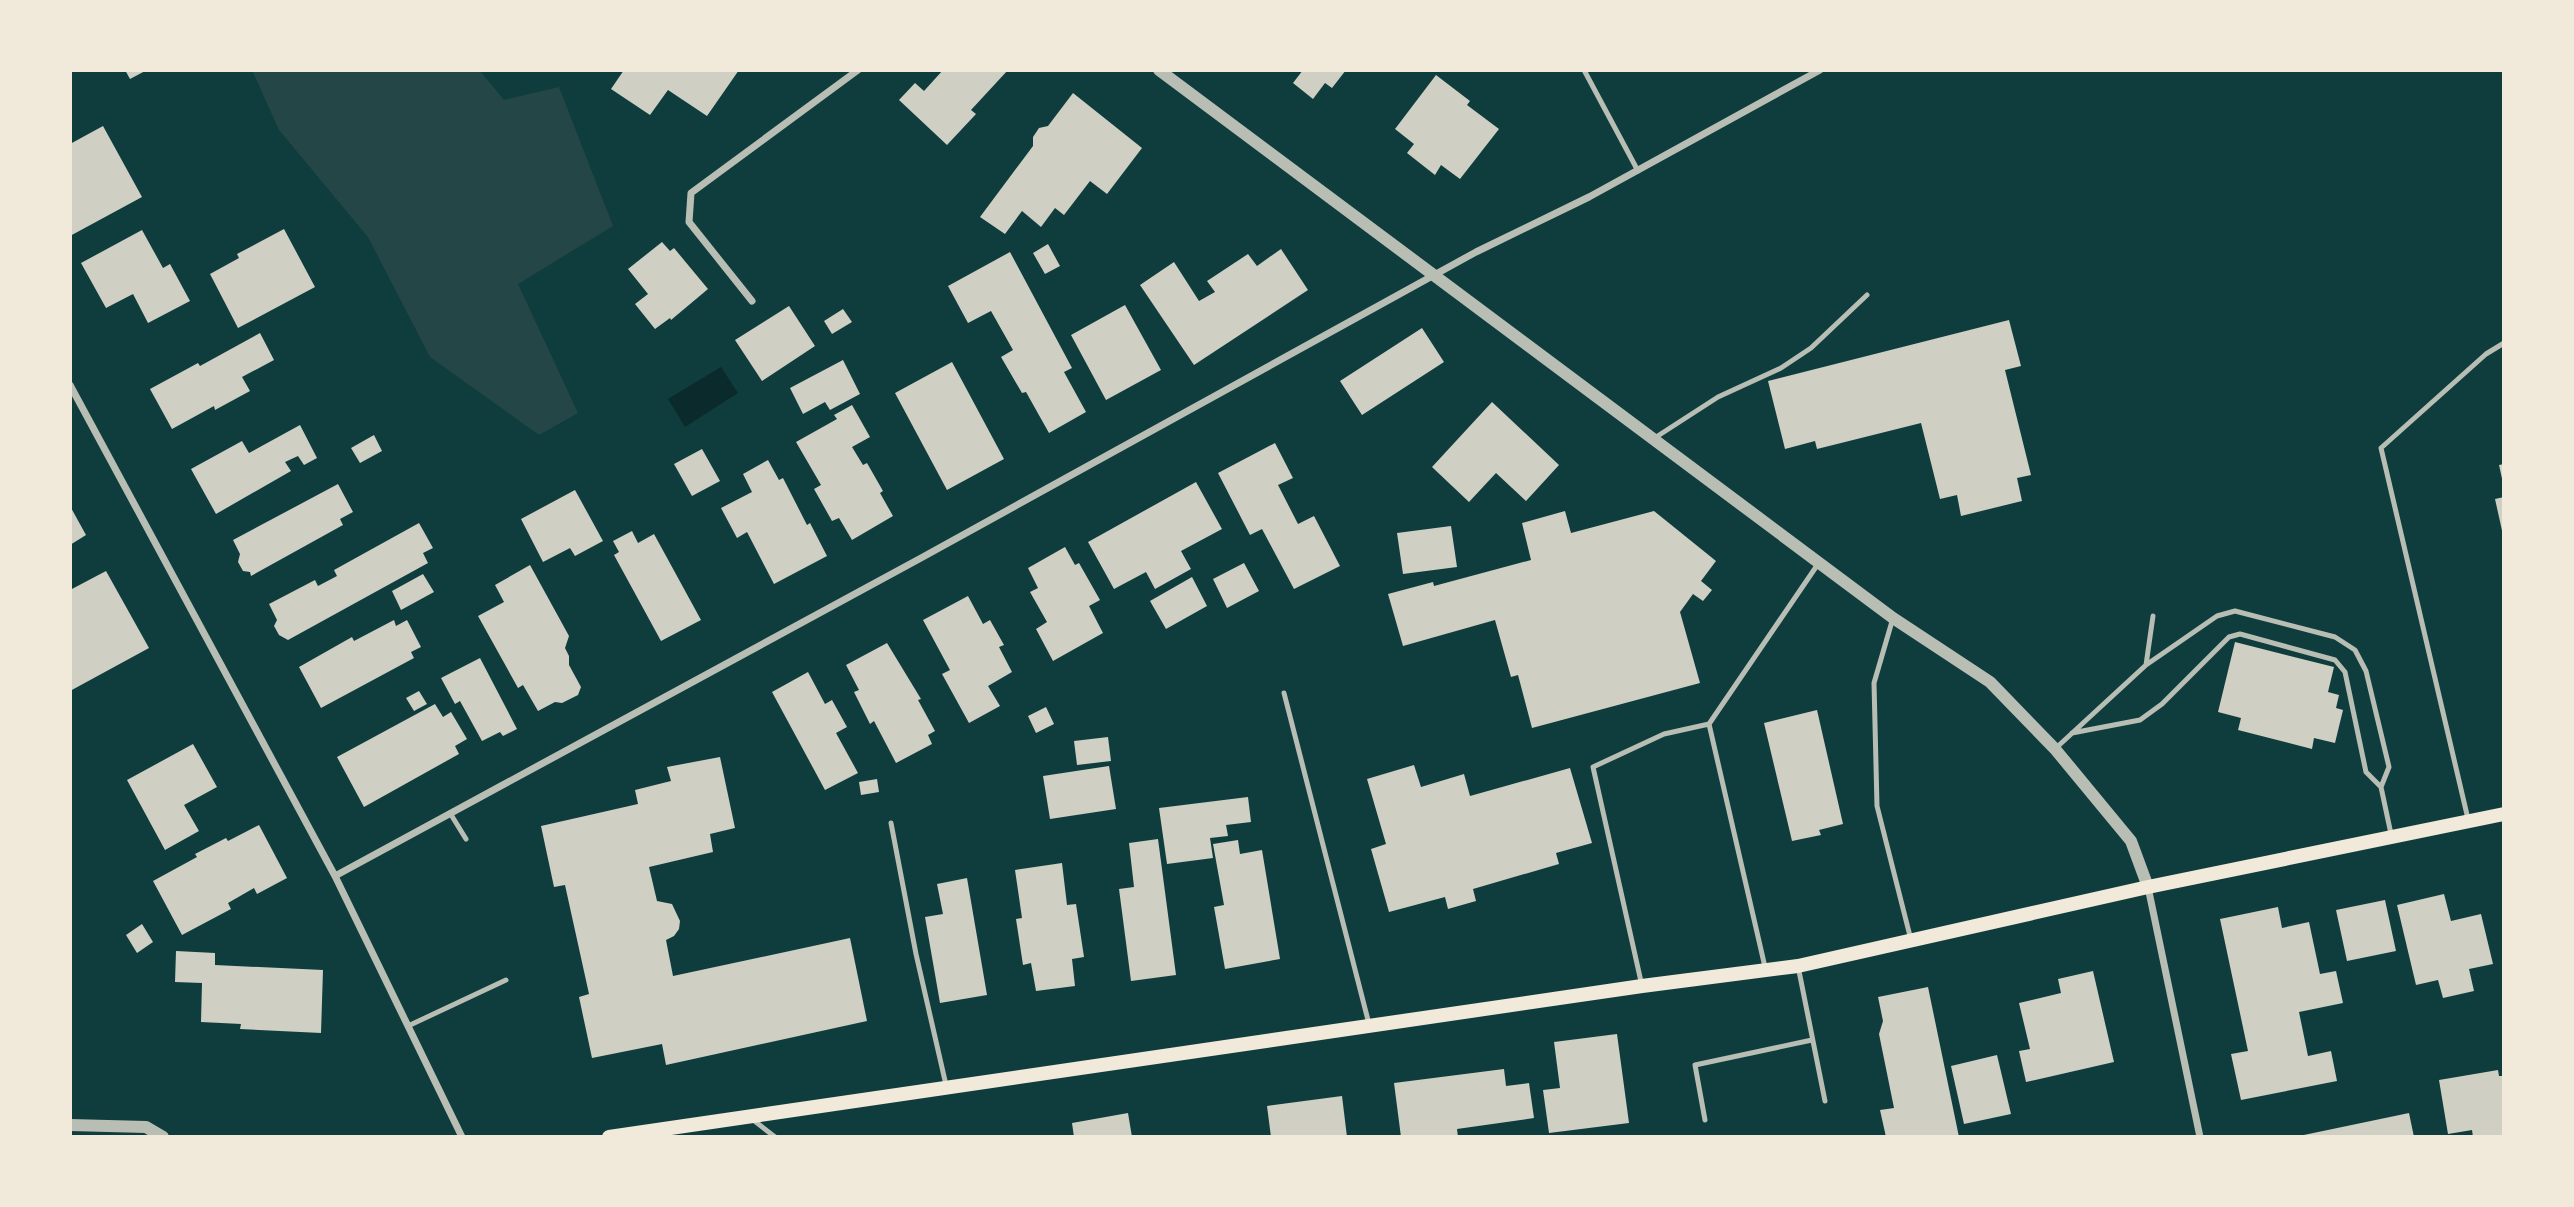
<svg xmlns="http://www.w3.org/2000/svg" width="2574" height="1207" font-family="Jost,sans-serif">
  <rect width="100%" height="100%" fill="#0f3d3e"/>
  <path fill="#244646" d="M 252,70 L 479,70 L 504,100 L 559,87 L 613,226 L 518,284 L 578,413 L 539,435 L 430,357 L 368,237 L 279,130 Z"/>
  <path fill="#0a2a2b" d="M 721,367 L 738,393 L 685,427 L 668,399 Z"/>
  <path fill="#cfcfc3" d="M 125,70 L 147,70 L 130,79 Z
    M 624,70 L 739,70 L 707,116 L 668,90 L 650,115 L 611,89 Z
    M 943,70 L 1008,70 L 971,110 L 976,114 L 947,145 L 899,100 L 915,83 L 924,91 Z
    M 1303,70 L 1346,70 L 1332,88 L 1325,83 L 1313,99 L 1293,83 Z
    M 1436,75 L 1470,101 L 1467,105 L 1499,129 L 1460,179 L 1441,165 L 1435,175 L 1407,153 L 1414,144 L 1395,129 Z
    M 1073,93 L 1142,148 L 1107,194 L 1090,181 L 1064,215 L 1055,208 L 1041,227 L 1022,211 L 1005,234 L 980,217 L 1033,146 L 1033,137 L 1039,128 L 1048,126 Z
    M 103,126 L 142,197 L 70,236 L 70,144 Z
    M 284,229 L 315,287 L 238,328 L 210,274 L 239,258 L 237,254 Z
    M 142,230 L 163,268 L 170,264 L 190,301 L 148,323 L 133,294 L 106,308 L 81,263 Z
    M 662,242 L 670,251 L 674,248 L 708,289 L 671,320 L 670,318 L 655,329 L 635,304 L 648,294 L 628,269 Z
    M 1048,244 L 1060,266 L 1045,274 L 1033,253 Z
    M 1281,249 L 1308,290 L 1194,365 L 1140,285 L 1174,262 L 1199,301 L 1215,292 L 1207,281 L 1248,254 L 1257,266 Z
    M 1010,252 L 1072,368 L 1064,372 L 1086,412 L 1049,433 L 1026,392 L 1022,393 L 1001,357 L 1013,350 L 991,311 L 968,323 L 948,286 Z
    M 1125,305 L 1161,370 L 1106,400 L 1071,335 Z
    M 789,306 L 815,346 L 762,381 L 735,340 Z
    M 843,309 L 852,322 L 832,334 L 824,321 Z
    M 2009,320 L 2021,366 L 2005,370 L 2031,475 L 2017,478 L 2022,501 L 1961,516 L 1957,495 L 1940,499 L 1921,423 L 1817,449 L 1815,441 L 1785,449 L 1768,381 Z
    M 1422,328 L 1444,362 L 1362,415 L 1340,381 Z
    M 260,333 L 274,360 L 242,377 L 250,391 L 215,410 L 214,406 L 172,429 L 150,389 L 198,363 L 200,366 Z
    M 843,360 L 860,394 L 830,410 L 825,402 L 803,414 L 790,388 Z
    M 952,362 L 1004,459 L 947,490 L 895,393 Z
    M 1492,402 L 1559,465 L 1526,501 L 1496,473 L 1469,502 L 1432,467 Z
    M 852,405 L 870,437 L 852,447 L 863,465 L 867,463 L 883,491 L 880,493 L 893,516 L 852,540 L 839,518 L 832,521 L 814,489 L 821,485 L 796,442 L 837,419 L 834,415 Z
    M 300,425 L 317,458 L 304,465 L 298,456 L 285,462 L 291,471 L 216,514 L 191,469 L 242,441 L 249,453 Z
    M 374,435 L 382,451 L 360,463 L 351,448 Z
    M 1275,443 L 1293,478 L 1278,485 L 1298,524 L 1314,516 L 1340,566 L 1294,589 L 1262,529 L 1250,535 L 1218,473 Z
    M 702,449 L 720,481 L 692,496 L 674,464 Z
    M 768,460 L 779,480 L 783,478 L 807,525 L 810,523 L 827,556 L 774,584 L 747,532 L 737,538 L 721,508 L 752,492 L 743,474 Z
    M 2504,464 L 2504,483 L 2503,483 L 2499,465 Z
    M 1196,482 L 1222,529 L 1181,551 L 1191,569 L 1155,589 L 1146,572 L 1114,589 L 1088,542 Z
    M 338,484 L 353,512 L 340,519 L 343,525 L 251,576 L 250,572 L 243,571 L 238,562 L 240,554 L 233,540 Z
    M 575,490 L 603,541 L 575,556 L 570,548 L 543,562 L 521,519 Z
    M 2504,497 L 2504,535 L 2503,535 L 2495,499 Z
    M 70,506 L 86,535 L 70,545 Z
    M 1565,511 L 1571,533 L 1654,511 L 1716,561 L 1701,581 L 1712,590 L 1703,601 L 1693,594 L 1680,612 L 1700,683 L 1532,728 L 1518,675 L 1511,677 L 1495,620 L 1403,646 L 1388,594 L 1433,582 L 1434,586 L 1531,560 L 1522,523 Z
    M 419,523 L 433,548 L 423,553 L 428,563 L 288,640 L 279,635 L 274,626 L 277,620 L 269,604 L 315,580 L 318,586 L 337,576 L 334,570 Z
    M 1451,526 L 1457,567 L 1403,574 L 1397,533 Z
    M 632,531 L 638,543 L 654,534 L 701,620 L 661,641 L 614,555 L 619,552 L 613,541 Z
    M 1065,547 L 1075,565 L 1079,563 L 1100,600 L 1089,606 L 1103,633 L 1053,661 L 1036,629 L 1047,622 L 1030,592 L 1038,588 L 1028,568 Z
    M 1244,563 L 1259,591 L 1227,608 L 1213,579 Z
    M 530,565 L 569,636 L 565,648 L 569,656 L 569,665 L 581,687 L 578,695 L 562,703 L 555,702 L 538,711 L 523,685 L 518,688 L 478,616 L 504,602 L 495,585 Z
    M 106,571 L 149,648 L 70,691 L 70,590 Z
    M 423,574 L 434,592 L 401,610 L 392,591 Z
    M 1192,577 L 1207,606 L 1166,629 L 1150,601 Z
    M 968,596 L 983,624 L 990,620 L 1004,645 L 999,647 L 1012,672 L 988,686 L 1000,706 L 969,723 L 942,674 L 950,670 L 923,620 Z
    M 394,620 L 396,626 L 407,620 L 421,647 L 411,652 L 414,658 L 321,708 L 299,667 L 352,637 L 354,641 Z
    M 2235,642 L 2334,667 L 2328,692 L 2339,695 L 2336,708 L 2343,710 L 2335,743 L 2314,738 L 2312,749 L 2238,730 L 2241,718 L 2218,712 Z
    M 887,643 L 921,699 L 918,700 L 935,731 L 928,735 L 932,744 L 896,763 L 874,721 L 870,724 L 854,692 L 859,690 L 846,665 Z
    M 480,658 L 517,729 L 503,736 L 500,732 L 482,741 L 460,701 L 455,704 L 441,678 Z
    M 808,672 L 825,704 L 832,700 L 847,727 L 836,733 L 858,773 L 825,790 L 772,692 Z
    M 419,691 L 427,704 L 414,711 L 406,698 Z
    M 435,704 L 443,717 L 451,712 L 467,739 L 455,746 L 459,754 L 364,807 L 337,757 Z
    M 1046,707 L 1054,724 L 1036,733 L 1028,716 Z
    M 1817,710 L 1843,824 L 1819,830 L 1821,835 L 1792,841 L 1764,723 Z
    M 1108,737 L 1111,761 L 1077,765 L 1074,741 Z
    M 193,744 L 217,787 L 184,805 L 199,831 L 165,850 L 127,780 Z
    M 720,757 L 735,828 L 710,834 L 713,852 L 649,867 L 657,901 L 672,904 L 680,921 L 679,929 L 674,936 L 666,940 L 673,976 L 850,938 L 867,1021 L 666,1065 L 662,1044 L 592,1058 L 579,997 L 589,994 L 565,885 L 554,887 L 541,826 L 638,804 L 635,790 L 671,781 L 667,767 Z
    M 1414,765 L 1421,787 L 1464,774 L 1470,796 L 1570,768 L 1592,843 L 1556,853 L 1559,864 L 1473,889 L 1476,901 L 1448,909 L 1445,897 L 1389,912 L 1371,849 L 1386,844 L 1367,779 Z
    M 1109,766 L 1116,809 L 1050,819 L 1043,776 Z
    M 877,779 L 879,792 L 861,795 L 859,782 Z
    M 1248,797 L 1251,822 L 1226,825 L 1228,836 L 1210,838 L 1213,858 L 1167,864 L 1159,808 Z
    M 259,825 L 287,878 L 257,894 L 254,888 L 228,903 L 231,909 L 182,935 L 153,881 L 197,857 L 195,854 L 226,838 L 228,841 Z
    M 1158,839 L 1176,975 L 1131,981 L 1119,889 L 1134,887 L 1129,843 Z
    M 1238,840 L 1240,854 L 1262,850 L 1280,959 L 1225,969 L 1214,907 L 1224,905 L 1213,844 Z
    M 1062,863 L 1067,905 L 1076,904 L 1084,957 L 1072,959 L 1075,986 L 1036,991 L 1031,963 L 1023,965 L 1016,919 L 1022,918 L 1015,870 Z
    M 967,878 L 987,995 L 940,1003 L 925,917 L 943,914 L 937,884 Z
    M 2444,894 L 2451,921 L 2481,914 L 2493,964 L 2469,969 L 2474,991 L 2443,998 L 2438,980 L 2416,985 L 2397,905 Z
    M 2385,900 L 2396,951 L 2347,961 L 2336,910 Z
    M 2278,907 L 2282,928 L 2309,922 L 2320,974 L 2336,971 L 2343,1003 L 2299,1012 L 2308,1056 L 2331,1051 L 2337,1081 L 2241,1100 L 2231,1054 L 2248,1051 L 2220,919 Z
    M 142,924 L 153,942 L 137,953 L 126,935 Z
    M 176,951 L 215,953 L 215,965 L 323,970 L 321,1033 L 240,1029 L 241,1024 L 201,1022 L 202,983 L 175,982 Z
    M 2093,971 L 2114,1062 L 2026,1082 L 2019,1051 L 2030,1049 L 2019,1003 L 2061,993 L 2058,979 Z
    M 1928,987 L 1959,1137 L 1886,1137 L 1880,1110 L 1894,1108 L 1879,1034 L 1883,1021 L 1878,997 Z
    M 1617,1034 L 1629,1123 L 1549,1133 L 1543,1090 L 1560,1088 L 1554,1042 Z
    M 1997,1055 L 2011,1114 L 1964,1124 L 1951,1066 Z
    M 1504,1069 L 1506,1086 L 1529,1083 L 1534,1118 L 1457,1129 L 1458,1137 L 1401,1137 L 1394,1083 Z
    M 2498,1070 L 2499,1076 L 2504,1076 L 2504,1136 L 2473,1137 L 2472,1130 L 2448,1134 L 2439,1080 Z
    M 1342,1096 L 1347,1137 L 1271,1137 L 1267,1106 Z
    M 1128,1113 L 1132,1137 L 1074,1137 L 1072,1123 Z
    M 2409,1113 L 2414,1137 L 2299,1137 L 2299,1136 Z"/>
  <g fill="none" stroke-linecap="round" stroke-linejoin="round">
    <path stroke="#b8beb3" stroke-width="5" d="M 1584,70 L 1638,171
      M 1653,439 L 1718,397 L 1781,368 L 1811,348 L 1867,295
      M 1893,618 L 1874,683 L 1877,806 L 1911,940
      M 2146,665 L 2217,616 L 2235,611 L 2335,637 L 2355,650 L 2366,671 L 2389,767 L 2381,787 L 2391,834
      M 1284,693 L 1369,1024
      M 1709,724 L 1818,564
      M 2072,733 L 2140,720 L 2162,704 L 2229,637 L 2240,634 L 2335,660 L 2345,672 L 2366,772 L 2381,787
      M 2056,748 L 2146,665 L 2153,616
      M 450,813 L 466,839
      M 2468,819 L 2381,448 L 2486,354 L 2504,343
      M 891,823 L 916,954 L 946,1085
      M 1798,966 L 1825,1101
      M 1642,986 L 1593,767 L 1664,734 L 1709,724 L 1765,967
      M 408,1026 L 506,980
      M 752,1119 L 775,1137
      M 1705,1120 L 1695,1065 L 1812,1040"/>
    <path stroke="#b8beb3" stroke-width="7" d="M 752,301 L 689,222 L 691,193 L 858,70
      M 70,385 L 335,876 L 462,1137
      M 335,876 L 921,558 L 1476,252 L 1589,197 L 1820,70
      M 2148,887 L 2200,1137"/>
    <path stroke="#b8beb3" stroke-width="12" d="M 1159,70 L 1893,618 L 1990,682 L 2055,749 L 2131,841 L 2148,887
      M 70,1125 L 146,1127 L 163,1137"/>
    <path stroke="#f1e9da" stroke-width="14" d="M 609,1137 L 1642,986 L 1798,966 L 2148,887 L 2504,814"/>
  </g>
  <rect width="2574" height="1207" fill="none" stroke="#f1e9da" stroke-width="144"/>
</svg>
